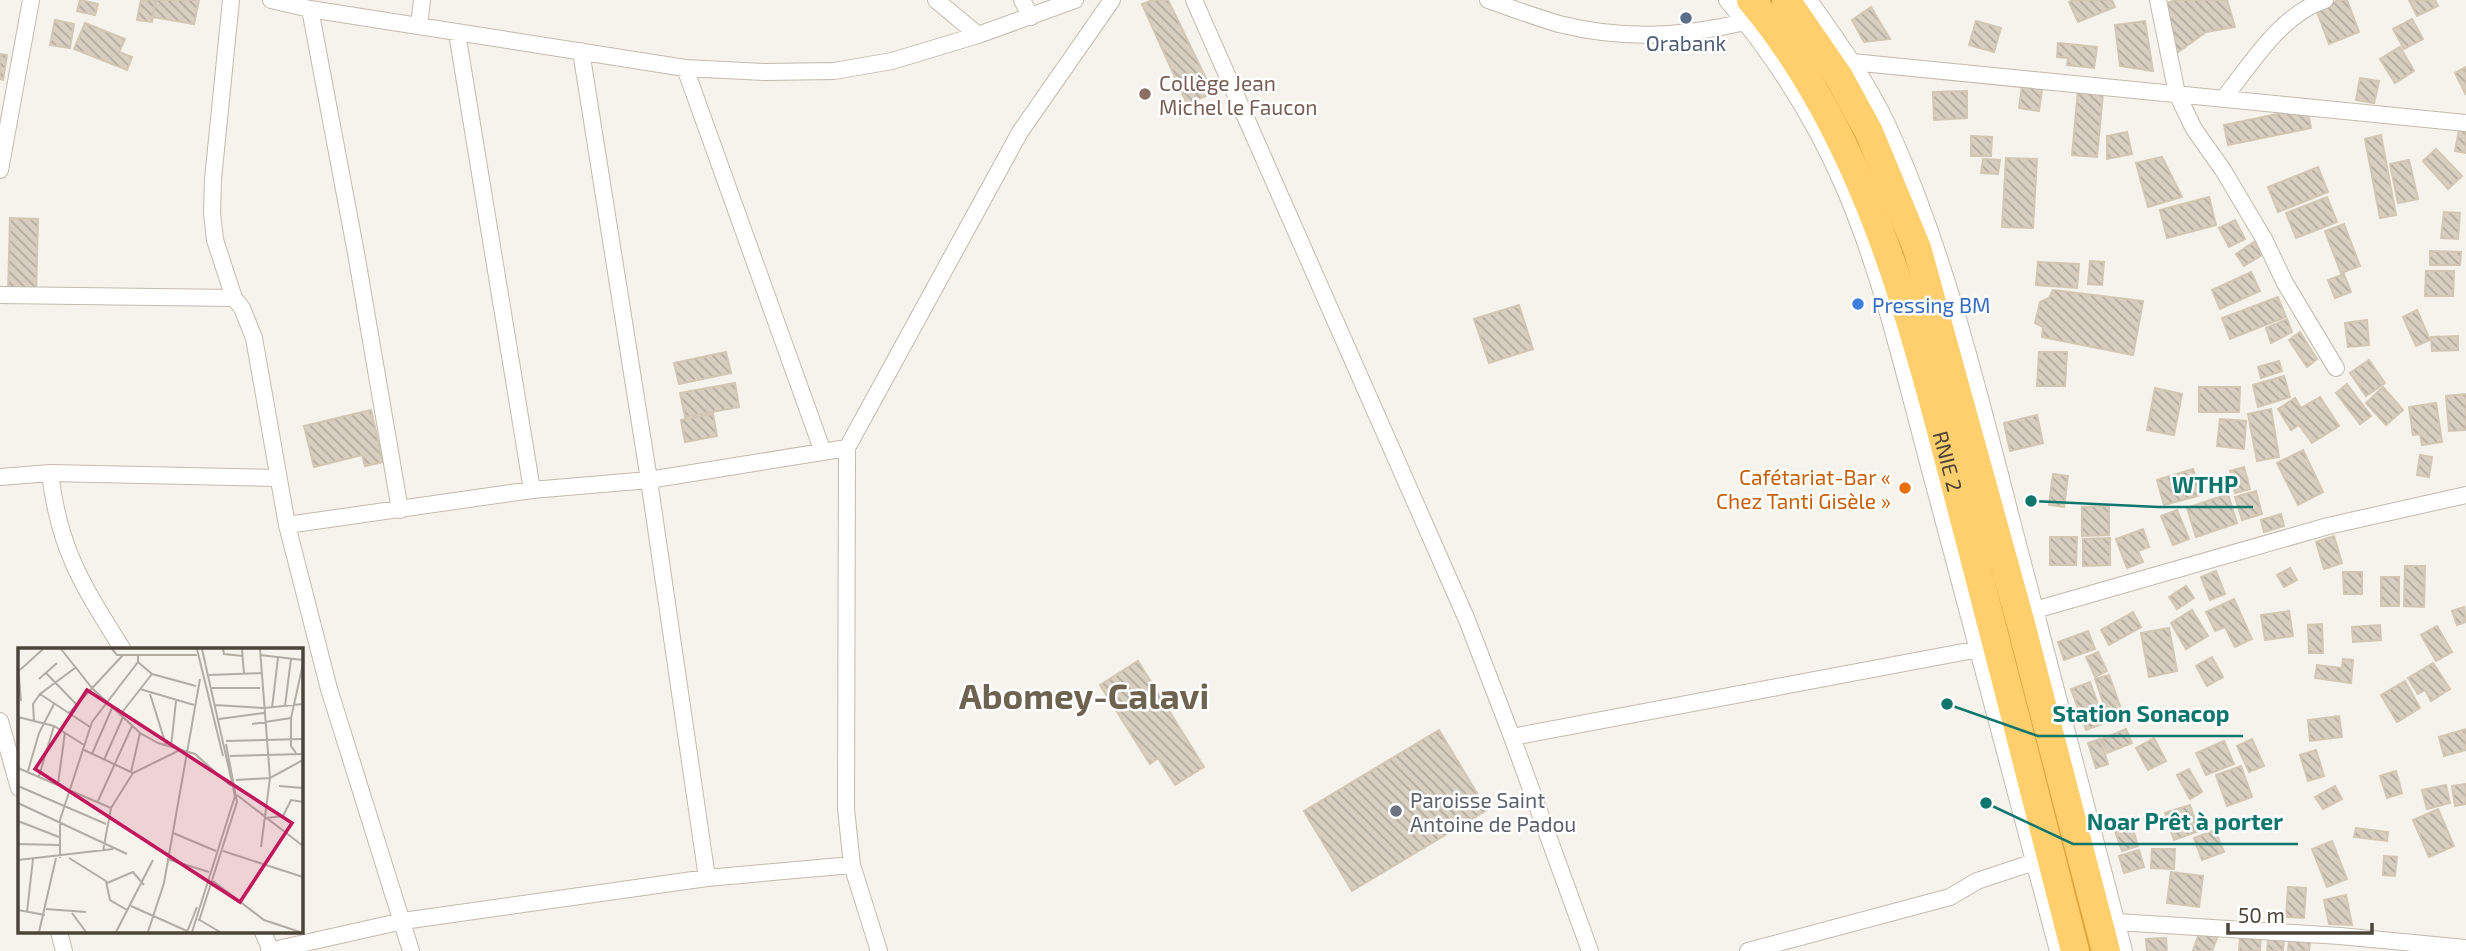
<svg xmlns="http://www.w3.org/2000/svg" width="2466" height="951" font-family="'Exo 2',sans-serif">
  <defs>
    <pattern id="building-back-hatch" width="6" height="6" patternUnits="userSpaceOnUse" patternTransform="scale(1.75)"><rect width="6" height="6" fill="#d8cfc1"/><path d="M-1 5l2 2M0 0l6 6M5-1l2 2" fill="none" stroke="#b1aa9e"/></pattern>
  </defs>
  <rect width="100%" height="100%" fill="#f6f3ec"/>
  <path fill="url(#building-back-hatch)" stroke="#d3c7b4" stroke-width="2" d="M 80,0 L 98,4 L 95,15 L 77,11 Z
    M 141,0 L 156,0 L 152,22 L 137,20 Z
    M 156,0 L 199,0 L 194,24 L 152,17 Z
    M 1153,0 L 1168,0 L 1213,93 L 1187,104 L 1142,4 Z
    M 2074,0 L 2112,0 L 2115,7 L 2078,22 L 2069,2 Z
    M 2176,0 L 2227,0 L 2235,27 L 2206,32 L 2174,55 L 2164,4 Z
    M 2339,0 L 2347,0 L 2359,32 L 2329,44 L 2316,9 Z
    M 2409,0 L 2435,0 L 2438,6 L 2417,16 Z
    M 1871,7 L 1890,39 L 1864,42 L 1852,20 Z
    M 2412,19 L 2423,39 L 2404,49 L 2393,29 Z
    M 55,20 L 74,24 L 70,48 L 50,45 Z
    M 1976,21 L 2001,28 L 1994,52 L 1969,45 Z
    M 2145,21 L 2153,71 L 2120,66 L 2115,25 Z
    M 85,23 L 125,39 L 119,52 L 132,57 L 127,70 L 74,49 Z
    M 2058,43 L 2097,47 L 2094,68 L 2067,65 L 2068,58 L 2057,57 Z
    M 2400,47 L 2414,71 L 2395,83 L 2380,59 Z
    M 0,54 L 7,55 L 3,80 L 0,79 Z
    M 2466,67 L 2466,95 L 2455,73 Z
    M 2360,78 L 2379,81 L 2374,103 L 2356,100 Z
    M 2022,86 L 2042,89 L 2039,111 L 2019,108 Z
    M 2078,90 L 2103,93 L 2097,157 L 2072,155 Z
    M 1967,91 L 1967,118 L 1934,120 L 1933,92 Z
    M 2307,108 L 2311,128 L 2228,145 L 2224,125 Z
    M 2459,130 L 2466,131 L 2466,153 L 2455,151 Z
    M 2127,132 L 2132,154 L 2107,159 L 2107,136 Z
    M 2381,135 L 2396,215 L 2380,218 L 2365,139 Z
    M 1971,136 L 1992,137 L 1991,156 L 1971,156 Z
    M 2436,149 L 2462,176 L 2448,189 L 2423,161 Z
    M 2162,157 L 2182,197 L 2148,207 L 2136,163 Z
    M 2006,158 L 2037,159 L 2033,228 L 2002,227 Z
    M 1983,159 L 2000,160 L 1998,174 L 1981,173 Z
    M 2409,160 L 2418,199 L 2398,203 L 2390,164 Z
    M 2318,167 L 2328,192 L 2278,212 L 2268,187 Z
    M 2209,197 L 2216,225 L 2167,238 L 2160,210 Z
    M 2327,197 L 2337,222 L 2296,238 L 2286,213 Z
    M 2444,212 L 2460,213 L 2458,239 L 2441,238 Z
    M 10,218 L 38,219 L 36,294 L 8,294 Z
    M 2235,220 L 2245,239 L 2229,247 L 2219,228 Z
    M 2344,224 L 2360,266 L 2341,273 L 2325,231 Z
    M 2254,242 L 2262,255 L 2244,266 L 2236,254 Z
    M 2430,251 L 2461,252 L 2460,265 L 2430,265 Z
    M 2090,261 L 2104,262 L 2102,285 L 2088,284 Z
    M 2038,262 L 2079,264 L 2077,288 L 2036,285 Z
    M 2426,271 L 2454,271 L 2453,296 L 2425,296 Z
    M 2251,272 L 2260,291 L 2220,309 L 2212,290 Z
    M 2344,274 L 2351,292 L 2335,298 L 2328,280 Z
    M 2053,290 L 2143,301 L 2133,355 L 2042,337 L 2043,327 L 2035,323 L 2040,302 L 2049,298 Z
    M 2278,297 L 2286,317 L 2230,339 L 2222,318 Z
    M 1519,305 L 1533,349 L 1489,363 L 1474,319 Z
    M 2417,310 L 2430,340 L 2416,346 L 2403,317 Z
    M 2287,319 L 2292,332 L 2271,343 L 2266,328 Z
    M 2367,320 L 2369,345 L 2348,347 L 2345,323 Z
    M 2300,332 L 2317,359 L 2307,367 L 2289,340 Z
    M 2458,336 L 2458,350 L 2432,351 L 2431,337 Z
    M 726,352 L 731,373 L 679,384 L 674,363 Z
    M 2039,352 L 2067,352 L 2065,386 L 2037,386 Z
    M 2369,360 L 2385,383 L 2366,396 L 2350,373 Z
    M 2279,361 L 2282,371 L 2261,378 L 2258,367 Z
    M 2284,376 L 2290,397 L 2258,407 L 2253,385 Z
    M 735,383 L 739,407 L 685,417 L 680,393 Z
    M 2347,384 L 2371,416 L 2360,424 L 2336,393 Z
    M 2199,387 L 2240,387 L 2239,412 L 2199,412 Z
    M 2383,387 L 2403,410 L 2386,425 L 2366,403 Z
    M 2155,388 L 2182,394 L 2174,435 L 2147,430 Z
    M 2466,394 L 2466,430 L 2449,431 L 2446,396 Z
    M 2320,397 L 2339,426 L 2312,443 L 2299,425 L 2291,430 L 2278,409 L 2295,398 L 2301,408 Z
    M 2436,403 L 2442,442 L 2422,445 L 2420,434 L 2413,435 L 2409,407 Z
    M 2271,409 L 2279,457 L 2257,461 L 2248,414 Z
    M 371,410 L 383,462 L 365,466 L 362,455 L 314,467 L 304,426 Z
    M 713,414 L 717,436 L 685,442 L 681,420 Z
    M 2037,415 L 2043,443 L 2010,451 L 2004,423 Z
    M 2220,419 L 2246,421 L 2244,449 L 2217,446 Z
    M 2303,450 L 2323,492 L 2298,505 L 2277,463 Z
    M 2420,455 L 2432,457 L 2429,477 L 2417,475 Z
    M 2244,467 L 2250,489 L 2235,493 L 2230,471 Z
    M 2193,469 L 2201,495 L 2164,505 L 2157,480 Z
    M 2053,474 L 2068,476 L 2064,507 L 2049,505 Z
    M 2256,491 L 2262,514 L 2242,520 L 2235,497 Z
    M 2228,494 L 2237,523 L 2196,537 L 2187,508 Z
    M 2109,506 L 2109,535 L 2082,536 L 2082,507 Z
    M 2177,510 L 2189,539 L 2173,545 L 2161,516 Z
    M 2281,514 L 2284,526 L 2264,532 L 2261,520 Z
    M 2143,529 L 2149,547 L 2138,551 L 2143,562 L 2127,568 L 2116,539 Z
    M 2334,536 L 2342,563 L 2324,569 L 2316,542 Z
    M 2050,537 L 2077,537 L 2076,565 L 2050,565 Z
    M 2110,538 L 2110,565 L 2083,566 L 2083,539 Z
    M 2405,566 L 2425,566 L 2424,607 L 2404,606 Z
    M 2290,568 L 2297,580 L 2284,587 L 2277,575 Z
    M 2216,571 L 2225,594 L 2210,600 L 2201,577 Z
    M 2343,572 L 2362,572 L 2362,594 L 2344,594 Z
    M 2381,577 L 2399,577 L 2399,606 L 2381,606 Z
    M 2186,586 L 2194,598 L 2177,609 L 2169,597 Z
    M 2234,599 L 2252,639 L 2235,647 L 2225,627 L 2215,631 L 2206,612 Z
    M 2464,607 L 2466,622 L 2457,625 L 2452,611 Z
    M 2192,610 L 2208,636 L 2186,649 L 2171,623 Z
    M 2289,611 L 2293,636 L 2265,640 L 2261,615 Z
    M 2133,612 L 2141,627 L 2109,645 L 2101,630 Z
    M 2322,624 L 2323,653 L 2309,653 L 2308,625 Z
    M 2380,625 L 2381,640 L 2353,642 L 2352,627 Z
    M 2437,626 L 2452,652 L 2436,661 L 2421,635 Z
    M 2169,628 L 2177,671 L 2149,677 L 2141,633 Z
    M 2088,631 L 2095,649 L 2064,660 L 2058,642 Z
    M 2098,652 L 2107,671 L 2095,677 L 2086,657 Z
    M 2212,657 L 2223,677 L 2207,686 L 2196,666 Z
    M 2343,659 L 2353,660 L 2351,683 L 2315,678 L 2317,665 L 2342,668 Z
    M 1138,661 L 1204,767 L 1175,785 L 1158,758 L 1150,764 L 1100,685 Z
    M 2433,663 L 2450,689 L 2431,701 L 2425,690 L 2418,694 L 2408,678 Z
    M 2109,675 L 2124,717 L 2110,722 L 2095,679 Z
    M 2405,681 L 2420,708 L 2397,722 L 2381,695 Z
    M 2090,682 L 2105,723 L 2086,730 L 2071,689 Z
    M 2339,716 L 2342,737 L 2310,741 L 2308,720 Z
    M 2126,729 L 2132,743 L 2107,753 L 2102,739 Z
    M 2466,729 L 2466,750 L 2444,756 L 2439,737 Z
    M 1439,730 L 1487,810 L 1352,891 L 1304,811 Z
    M 2154,738 L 2166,761 L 2148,770 L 2136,748 Z
    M 2100,739 L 2108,764 L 2096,768 L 2088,743 Z
    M 2252,739 L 2264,766 L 2249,772 L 2237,746 Z
    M 2224,741 L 2234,764 L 2206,775 L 2196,753 Z
    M 2316,750 L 2324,776 L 2308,781 L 2300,755 Z
    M 2241,766 L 2252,797 L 2227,806 L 2216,775 Z
    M 2189,769 L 2202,792 L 2190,799 L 2177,775 Z
    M 2396,771 L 2402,793 L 2387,798 L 2380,776 Z
    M 2466,784 L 2466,804 L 2455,806 L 2452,786 Z
    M 2446,785 L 2450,803 L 2427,809 L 2422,790 Z
    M 2335,786 L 2342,799 L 2323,809 L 2315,797 Z
    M 2190,805 L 2199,831 L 2174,840 L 2165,813 Z
    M 2438,809 L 2454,846 L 2429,857 L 2413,820 Z
    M 2132,826 L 2138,846 L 2122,851 L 2115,831 Z
    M 2356,828 L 2388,832 L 2387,841 L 2354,837 Z
    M 2215,830 L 2224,852 L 2202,860 L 2194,838 Z
    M 2332,841 L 2347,879 L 2327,887 L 2312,849 Z
    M 2152,849 L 2175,849 L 2174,869 L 2151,868 Z
    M 2139,850 L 2144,867 L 2124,873 L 2119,856 Z
    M 2384,856 L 2397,857 L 2395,876 L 2383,875 Z
    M 2171,872 L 2203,876 L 2199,907 L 2167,903 Z
    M 2288,887 L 2306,888 L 2304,918 L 2286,917 Z
    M 2346,895 L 2352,925 L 2329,924 L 2324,900 Z
    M 2200,930 L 2219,933 L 2212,951 L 2193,951 Z
    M 2240,936 L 2261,937 L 2260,951 L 2239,951 Z
    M 2166,938 L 2167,951 L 2147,951 L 2146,939 Z
    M 2268,939 L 2284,940 L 2283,951 L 2267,951 Z
    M 2289,940 L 2310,942 L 2309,951 L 2288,951 Z"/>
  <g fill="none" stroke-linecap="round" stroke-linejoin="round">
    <defs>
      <path id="street" d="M 231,0 L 213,179 L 212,213 L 215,240 L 234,298 L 242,308 L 254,338 L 287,525 L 329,689 L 411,951
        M 271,0 L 310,9 L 685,68 L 765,72 L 834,71 L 892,61 L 978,35 L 1075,0
        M 936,0 L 978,35
        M 1022,0 L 1031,17
        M 1194,0 L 1467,620 L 1512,737 L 1590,951
        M 1488,0 C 1511,8 1535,17 1559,24 C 1623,40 1681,37 1745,22
        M 1727,0 C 1775,57 1817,123 1846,192 C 1887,290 1909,395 1937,496 C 1978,648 2017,799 2058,951
        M 1809,0 C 1837,40 1867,81 1888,126 C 1946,253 1978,390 2013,525 C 2050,667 2087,809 2124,951
        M 2158,0 L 2177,94 L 2194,129 L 2223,170 L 2264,239 L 2285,283 L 2336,368
        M 310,9 L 356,253 L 400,510
        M 419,26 L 422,0
        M 457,33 L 532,490
        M 581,51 L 649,480 L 707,878
        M 1852,62 L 2466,123
        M 685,68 L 823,452
        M 2223,99 C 2252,63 2280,15 2325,0
        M 0,170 L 31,0
        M 0,295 L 234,298
        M 50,473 C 59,550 83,586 123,650
        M 0,477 L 50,473 L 277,478
        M 287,525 L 532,490 L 649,480 L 847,448
        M 2035,610 L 2328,526 L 2466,495
        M 0,721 L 19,788
        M 1512,737 L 1979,649
        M 2117,922 L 2340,936 L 2466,948
        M 59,932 L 64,951
        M 263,932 L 271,951
        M 269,951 L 403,921 L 707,878 L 852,865
        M 879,951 L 852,865 L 846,809 L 847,448 L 1020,132 L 1112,0
        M 1748,951 L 1950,897 L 1977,881 L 2034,862"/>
      <g id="highway">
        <path id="s1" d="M 1751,0 C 1875,148 1919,348 1967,530 C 2003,670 2040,811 2075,951"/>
        <path d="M 1786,0 L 1839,77 L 1869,132 L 1917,248 L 2021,624 L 2106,951"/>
      </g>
    </defs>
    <use href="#street" stroke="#c2bbae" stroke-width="18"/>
    <use href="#highway" stroke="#e0a43c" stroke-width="31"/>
    <use href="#street" stroke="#fff" stroke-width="16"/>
    <use href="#highway" stroke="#ffcf6e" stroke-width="28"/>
  </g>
  <circle fill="#5c6f8a" stroke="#fff" stroke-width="2.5" cx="1686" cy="18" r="7"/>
  <circle fill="#8d6e63" stroke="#fff" stroke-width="2.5" cx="1145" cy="94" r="7"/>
  <circle fill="#3f7fe0" stroke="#fff" stroke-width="2.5" cx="1858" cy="304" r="7"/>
  <circle fill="#e8710a" stroke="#fff" stroke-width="2.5" cx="1905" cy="488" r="7"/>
  <circle fill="#6b7280" stroke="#fff" stroke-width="2.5" cx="1396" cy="811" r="7"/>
  <g text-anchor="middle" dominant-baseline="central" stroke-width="5" stroke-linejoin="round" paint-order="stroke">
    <g font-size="21" fill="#4e5e75" stroke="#fff">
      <text x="1686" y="42">Orabank</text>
    </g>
    <g font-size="21" fill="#785e54" stroke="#fff" text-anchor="start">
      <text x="1159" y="82">Collège Jean<tspan x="1159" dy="24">Michel le Faucon</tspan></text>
    </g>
    <g font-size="21" fill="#366cbe" stroke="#fff" text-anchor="start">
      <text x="1872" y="304">Pressing BM</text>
    </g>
    <g font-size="21" fill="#4b4439" stroke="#fff">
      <text stroke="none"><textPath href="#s1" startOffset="506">RNIE 2</textPath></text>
    </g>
    <g font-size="21" fill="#c56008" stroke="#fff" text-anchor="end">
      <text x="1891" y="476">Cafétariat-Bar «<tspan x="1891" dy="24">Chez Tanti Gisèle »</tspan></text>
    </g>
    <g font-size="21" fill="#5b616d" stroke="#fff" text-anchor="start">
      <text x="1410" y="799">Paroisse Saint<tspan x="1410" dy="24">Antoine de Padou</tspan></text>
    </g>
    <g font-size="35" font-weight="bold" fill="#6e6250" stroke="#fff">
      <text x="1084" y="695">Abomey-Calavi</text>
    </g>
  </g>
  <g transform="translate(18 648)">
    <rect width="285" height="285" fill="#f6f3ec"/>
    <path fill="none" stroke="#b2ada4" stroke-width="2" d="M 43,1 L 74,40 L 122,85 L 140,95 L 177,106 L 213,138M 94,1 L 99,7 L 179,7M 179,1 L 205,108M 205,1 L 206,6 L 225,8M 224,1 L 226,26M 242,1 L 252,130 L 243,199M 242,7 L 285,12M 120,14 L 134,26 L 178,38M 0,18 L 3,53M 2,22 L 25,1M 28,25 L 58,56M 191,27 L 243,25M 21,31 L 39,15M 194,40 L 242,40M 122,41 L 176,57M 22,46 L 72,79M 132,46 L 148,97M 197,57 L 246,60 L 285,56M 267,58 L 273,11M 254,60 L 260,10M 51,65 L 105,7M 102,67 L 134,26M 0,69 L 36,78 L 66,97M 201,71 L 246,65M 16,72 L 15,56 L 22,46 L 57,20M 234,76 L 273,70M 208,93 L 285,91M 0,96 L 1,69M 153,99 L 158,53M 64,101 L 115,125M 278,105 L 273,98 L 273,70 L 285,16M 74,106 L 94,60M 212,108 L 285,106M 86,112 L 105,69M 0,120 L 93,160M 10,123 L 21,85 L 36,56M 113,124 L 122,85M 21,128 L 36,78M 218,132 L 252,130 L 285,112M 40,136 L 47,84M 0,138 L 88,176M 261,138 L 285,140M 219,147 L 285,198M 80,153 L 114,78M 0,155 L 109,206M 248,170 L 265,168 L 273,152 L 285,154M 0,173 L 41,189M 155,185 L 198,203M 0,196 L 42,197M 85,203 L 93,160 L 115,125 L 162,102M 205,203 L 285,229M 42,210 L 42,172 L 74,74 L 120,14 L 120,7M 51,210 L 88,233 L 92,252 L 109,262M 149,211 L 191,224M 0,212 L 95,201M 195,233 L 246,272 L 282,284M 89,235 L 115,224 L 126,237M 113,258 L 169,283M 28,261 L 68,264M 0,262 L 27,267M 9,264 L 15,211M 54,265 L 68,284M 180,271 L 202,284M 181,273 L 219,154 L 208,96M 21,284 L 38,210M 98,284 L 135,212M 130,284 L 146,235 L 182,31M 169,284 L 179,259M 174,284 L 217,148 L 184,1"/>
    <path fill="#c2185b" fill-opacity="0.15" stroke="#c2185b" stroke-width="3.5" d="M 69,42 L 274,175 L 222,254 L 17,121 Z"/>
    <rect width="285" height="285" fill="none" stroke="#4b4439" stroke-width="3.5"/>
  </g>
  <path fill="none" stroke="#0f766e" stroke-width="2.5" d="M2031 501L2158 507H2253M1947 704L2038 736H2243M1986 803L2073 844H2298"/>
  <g fill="#0f766e" stroke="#fff" stroke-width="2.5">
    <circle cx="2031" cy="501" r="7"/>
    <circle cx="1947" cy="704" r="7"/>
    <circle cx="1986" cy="803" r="7"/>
  </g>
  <g font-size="23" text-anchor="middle" font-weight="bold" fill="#0f766e" stroke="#fff" stroke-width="5" stroke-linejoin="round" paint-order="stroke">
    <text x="2205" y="493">WTHP</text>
    <text x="2141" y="722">Station Sonacop</text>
    <text x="2185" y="830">Noar Prêt à porter</text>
  </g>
  <path d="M2228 923v10h144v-10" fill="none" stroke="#4b4439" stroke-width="3.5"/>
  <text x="2238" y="923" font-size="21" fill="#4b4439" stroke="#ffffff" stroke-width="5" paint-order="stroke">50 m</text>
</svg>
